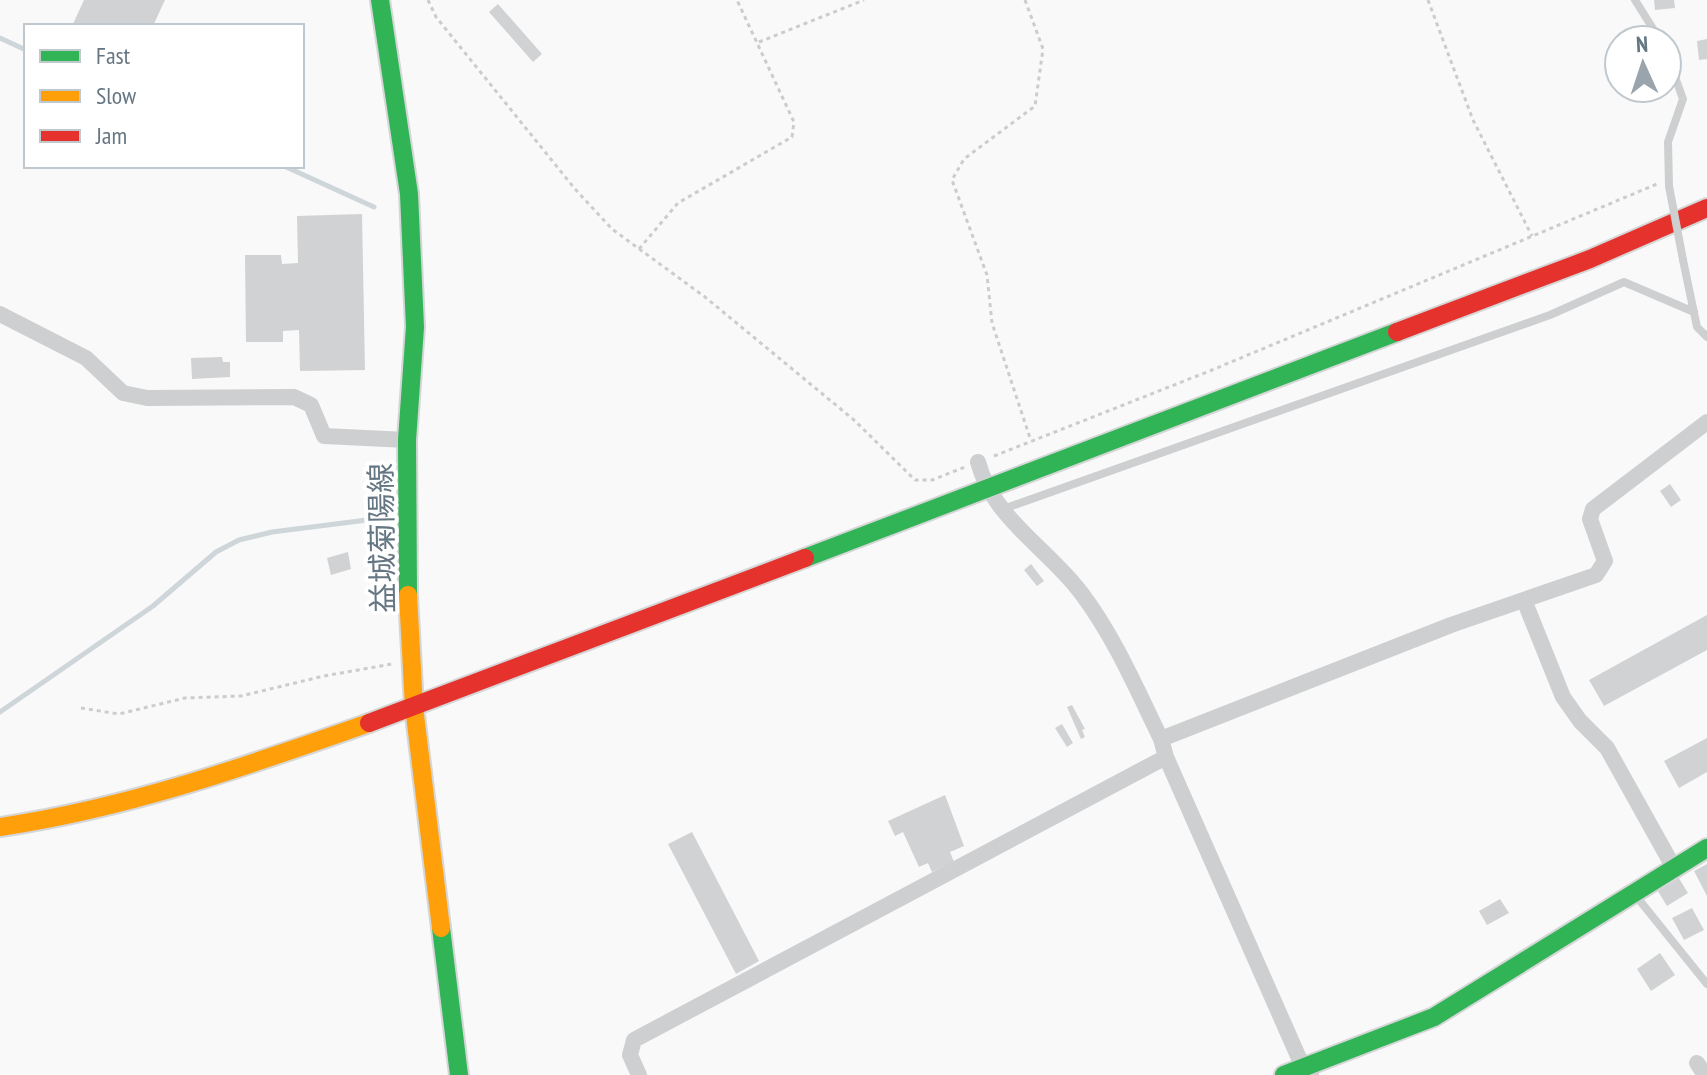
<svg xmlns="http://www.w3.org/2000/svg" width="1707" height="1075" font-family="'PT Sans Narrow','Noto Sans JP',sans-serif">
  <rect width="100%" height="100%" fill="#f9f9f9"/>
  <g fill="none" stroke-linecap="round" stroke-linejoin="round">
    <path stroke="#ced6d9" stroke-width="5" d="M 0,38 L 26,50
      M 284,166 L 374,207
      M 0,712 L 153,606 L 216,552 L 239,540 L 272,532 L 375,519"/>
  </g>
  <path fill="#d0d2d3" d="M 84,0 L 165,0 L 153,26 L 72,26 Z
    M 1654,0 L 1674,0 L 1675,8 L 1655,10 Z
    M 498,4 L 542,54 L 533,62 L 489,12 Z
    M 1707,39 L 1707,59 L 1699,60 L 1697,41 Z
    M 362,214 L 365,370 L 300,371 L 299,330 L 283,331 L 283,342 L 246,342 L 245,255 L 281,255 L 282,264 L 298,263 L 297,216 Z
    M 222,357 L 223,362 L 230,362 L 230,377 L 192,379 L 191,358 Z
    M 1670,484 L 1681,500 L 1671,507 L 1660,491 Z
    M 348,552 L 351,569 L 331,575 L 327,558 Z
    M 1031,564 L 1044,581 L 1037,586 L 1024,570 Z
    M 1707,615 L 1707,650 L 1604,706 L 1589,680 Z
    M 1072,705 L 1085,729 L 1082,730 L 1085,737 L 1081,739 L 1067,707 Z
    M 1062,724 L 1073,743 L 1067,747 L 1055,728 Z
    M 1707,738 L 1707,772 L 1679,788 L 1664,761 Z
    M 945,795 L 964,846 L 950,852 L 954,862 L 932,872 L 928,863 L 919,867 L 903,832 L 895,836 L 888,821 Z
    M 692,832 L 759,961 L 736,974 L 668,844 Z
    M 1707,864 L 1707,896 L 1694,871 Z
    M 1677,875 L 1688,893 L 1667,906 L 1656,888 Z
    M 1500,899 L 1509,913 L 1487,925 L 1479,911 Z
    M 1692,908 L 1704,930 L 1684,940 L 1672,918 Z
    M 1660,953 L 1675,975 L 1651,991 L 1637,969 Z"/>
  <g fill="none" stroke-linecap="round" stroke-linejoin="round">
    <defs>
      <path id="fast" d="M 380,0 L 409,194 L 415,327 L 407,440 L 408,595
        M 805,558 L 1397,332
        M 441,928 L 459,1075
        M 1284,1075 L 1434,1017 L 1707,848"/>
      <path id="slow" d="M 408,595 L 414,707 L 441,928
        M 0,827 C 128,808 247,766 369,723"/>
      <path id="jam" d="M 1397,332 L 1590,259 L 1707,208
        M 369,723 L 805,558"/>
    </defs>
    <use href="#fast" stroke="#d5d6d7" stroke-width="22"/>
    <use href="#slow" stroke="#d5d6d7" stroke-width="22"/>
    <use href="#jam" stroke="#d5d6d7" stroke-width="22"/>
    <path stroke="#cbcccd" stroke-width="3" stroke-dasharray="4 4" stroke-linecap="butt" d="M 428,0 L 436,17 L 575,189 L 612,229 L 705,297 L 854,420 L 915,480 L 932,480 L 965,467
      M 1025,0 L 1043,49 L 1035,106 L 964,159 L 952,180 L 987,275 L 992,323 L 1031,441
      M 1428,0 L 1473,120 L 1532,236
      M 759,42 L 864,0
      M 639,249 L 678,203 L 792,137 L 794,122 L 737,0
      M 994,456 L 1212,370 L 1657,184
      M 81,708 L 119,714 L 185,698 L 241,696 L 324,676 L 392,664"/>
    <path stroke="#cecfd0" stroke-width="8" d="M 1635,0 L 1660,40
      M 1667,55 L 1683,99 L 1668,142 L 1669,186
      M 1683,260 L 1697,327 L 1707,337
      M 1003,509 L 1550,315 L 1624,282 L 1694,312
      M 1636,896 L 1707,984"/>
    <path stroke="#cecfd0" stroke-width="16" d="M 0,314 L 86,358 L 123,393 L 147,398 L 294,397 L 311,405 L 324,436 L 407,440
      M 978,462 C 993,519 1049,549 1082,594 C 1115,638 1137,690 1161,739 L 1166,757 L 1302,1065 L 1311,1074
      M 1524,600 L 1563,697 L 1580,721 L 1607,748 L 1674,868
      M 1161,739 L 1451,625 L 1596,575 L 1605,561 L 1590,519 L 1593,509 L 1707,422
      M 1697,1063 L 1705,1075
      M 639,1075 L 630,1055 L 634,1040 L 1166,757"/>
    <use href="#fast" stroke="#30b455" stroke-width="18"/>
    <use href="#slow" stroke="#ff9f0a" stroke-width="18"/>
    <use href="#jam" stroke="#e5322d" stroke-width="18"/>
    <path stroke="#cecfd0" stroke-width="8" d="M 1669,186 L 1683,260"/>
  </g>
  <g text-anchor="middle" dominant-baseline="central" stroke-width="8" stroke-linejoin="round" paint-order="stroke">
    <g font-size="30" fill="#657683" stroke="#fff">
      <text transform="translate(381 538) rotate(-91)">益城菊陽線</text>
    </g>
  </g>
  <rect x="24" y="24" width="280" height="144" fill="#ffffff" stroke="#c1c8cd" stroke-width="2"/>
  <rect x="40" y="50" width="40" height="12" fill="#30b455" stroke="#c1c8cd" stroke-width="2"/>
  <text x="96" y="64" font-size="24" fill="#657683">Fast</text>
  <rect x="40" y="90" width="40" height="12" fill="#ff9f0a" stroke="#c1c8cd" stroke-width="2"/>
  <text x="96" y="104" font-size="24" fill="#657683">Slow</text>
  <rect x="40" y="130" width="40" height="12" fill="#e5322d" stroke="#c1c8cd" stroke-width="2"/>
  <text x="96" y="144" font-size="24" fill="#657683">Jam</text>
  <g transform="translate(1643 64) rotate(357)"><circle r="38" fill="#ffffff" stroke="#c1c8cd" stroke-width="2"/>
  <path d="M0-6L14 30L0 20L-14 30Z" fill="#99a4ac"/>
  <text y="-12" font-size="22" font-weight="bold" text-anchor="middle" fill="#657683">N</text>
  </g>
</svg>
